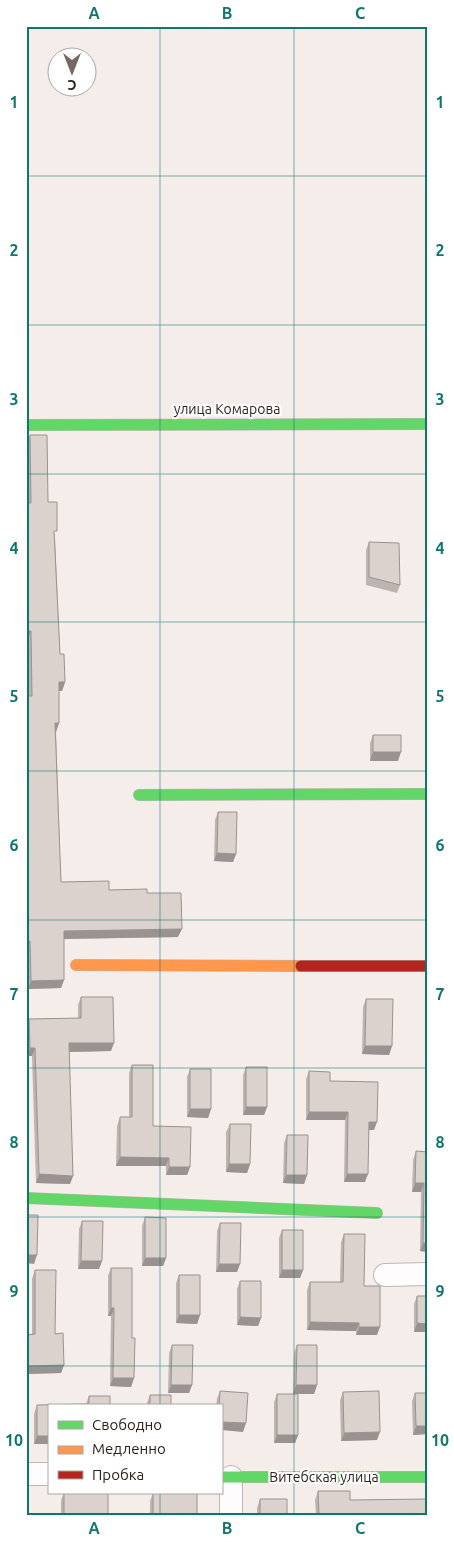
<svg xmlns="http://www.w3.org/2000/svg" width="454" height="1542" font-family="Ubuntu,sans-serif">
  <rect width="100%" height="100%" fill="#f5edea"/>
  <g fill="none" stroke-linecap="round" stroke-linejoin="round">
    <defs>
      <path id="street" d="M 385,1275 L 428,1274
        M 26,1474 L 49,1474
        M 231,1477 L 231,1516"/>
      <path id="fast" d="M 26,425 L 428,424
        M 139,795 L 428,794
        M 26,1198 L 377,1213
        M 221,1477 L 428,1477"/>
      <path id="slow" d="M 76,965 L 301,966"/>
      <path id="jam" d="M 301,966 L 428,966"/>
    </defs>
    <use href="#street" stroke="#c0b6b2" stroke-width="24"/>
    <use href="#fast" stroke="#c0b6b2" stroke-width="12"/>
    <use href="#slow" stroke="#c0b6b2" stroke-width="12"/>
    <use href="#jam" stroke="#c0b6b2" stroke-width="12"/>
    <use href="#street" stroke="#fefcfc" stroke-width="22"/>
    <use href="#fast" stroke="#63d668" stroke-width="11"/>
    <use href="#slow" stroke="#ff974d" stroke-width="11"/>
    <use href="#jam" stroke="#b3261e" stroke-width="11"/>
  </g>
  <path fill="#bcb4b0" d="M 30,435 L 48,502 L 55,537 L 60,654 L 65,682 L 62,691 L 59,691 L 59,723 L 56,732 L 61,882 L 109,890 L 147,893 L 178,937 L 64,939 L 64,980 L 61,988 L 28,989 L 27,949 L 26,949 L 26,696 L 29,696 L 28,639 L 28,503 L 27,443 Z
    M 369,542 L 400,585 L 397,593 L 366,585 L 366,550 Z
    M 373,735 L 398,761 L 370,761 L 370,743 Z
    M 218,812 L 236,854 L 233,862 L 214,861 L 215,820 Z
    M 81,997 L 111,1051 L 69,1052 L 73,1176 L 70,1184 L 36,1183 L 32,1056 L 27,1056 L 26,1026 L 29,1019 L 78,1018 L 78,1005 Z
    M 366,999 L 392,1046 L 389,1055 L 362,1054 L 363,1007 Z
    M 132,1065 L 153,1126 L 190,1167 L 187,1175 L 166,1175 L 166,1166 L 116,1166 L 117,1126 L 120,1117 L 129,1117 L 129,1073 Z
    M 246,1067 L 267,1107 L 264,1115 L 243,1115 L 243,1075 Z
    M 190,1069 L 211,1109 L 208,1118 L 187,1117 L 187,1077 Z
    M 309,1071 L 330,1081 L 374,1130 L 369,1130 L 365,1182 L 344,1182 L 345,1120 L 306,1120 L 306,1079 Z
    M 230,1124 L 250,1164 L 247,1173 L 226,1172 L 226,1132 Z
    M 287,1135 L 307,1175 L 304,1184 L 283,1183 L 284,1143 Z
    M 416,1151 L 428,1152 L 428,1252 L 420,1251 L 421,1192 L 412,1192 L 413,1160 Z
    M 145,1217 L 166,1258 L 163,1266 L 142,1266 L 142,1226 Z
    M 82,1221 L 102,1261 L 99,1269 L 78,1269 L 79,1229 Z
    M 220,1223 L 240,1264 L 237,1272 L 216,1272 L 217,1231 Z
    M 282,1230 L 303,1270 L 300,1278 L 279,1278 L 279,1238 Z
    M 344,1234 L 364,1286 L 377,1335 L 356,1335 L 356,1331 L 307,1330 L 307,1290 L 310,1282 L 340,1282 L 341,1242 Z
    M 111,1268 L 132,1338 L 134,1378 L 131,1387 L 110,1386 L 111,1316 L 108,1316 L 108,1276 Z
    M 35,1270 L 55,1334 L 64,1365 L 61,1373 L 26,1374 L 26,1335 L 32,1335 L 32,1279 Z
    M 179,1275 L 200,1315 L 197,1324 L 176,1323 L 176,1283 Z
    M 240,1281 L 261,1318 L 258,1326 L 237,1325 L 237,1289 Z
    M 417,1296 L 428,1296 L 428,1332 L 414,1332 L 414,1304 Z
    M 172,1345 L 192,1385 L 189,1393 L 168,1393 L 169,1353 Z
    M 297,1345 L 317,1385 L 314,1394 L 293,1394 L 294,1353 Z
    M 220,1391 L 243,1432 L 221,1406 L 216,1406 L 217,1399 Z
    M 343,1392 L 377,1440 L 341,1441 L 340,1400 Z
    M 415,1393 L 428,1434 L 413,1435 L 412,1401 Z
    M 277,1394 L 298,1435 L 295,1443 L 274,1443 L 274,1402 Z
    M 150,1395 L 171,1406 L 147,1406 L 147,1403 Z
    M 89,1396 L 110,1396 L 34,1444 L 34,1414 L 37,1405 L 86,1404 Z
    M 318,1491 L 350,1500 L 428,1516 L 316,1516 L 315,1500 Z
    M 64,1493 L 108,1493 L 108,1516 L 61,1516 L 61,1500 Z
    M 153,1493 L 197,1516 L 150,1516 L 150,1501 Z
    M 260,1499 L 287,1516 L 257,1516 L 257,1508 Z"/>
  <path fill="#999290" d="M 26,631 L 31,631 L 28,639 L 26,639 Z
    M 59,682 L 65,682 L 62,691 L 56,691 Z
    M 55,723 L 59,723 L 56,732 L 52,732 Z
    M 373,752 L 401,752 L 398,761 L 370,761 Z
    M 217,853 L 236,854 L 233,862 L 214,861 Z
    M 182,929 L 178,937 L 61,939 L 64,931 Z
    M 27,941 L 30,941 L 27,949 L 26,949 Z
    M 64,980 L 61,988 L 28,989 L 31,981 Z
    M 69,1043 L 114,1043 L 111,1051 L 66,1052 Z
    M 365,1046 L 392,1046 L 389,1055 L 362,1054 Z
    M 30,1048 L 35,1048 L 32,1056 L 27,1056 Z
    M 246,1107 L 267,1107 L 264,1115 L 243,1115 Z
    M 190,1109 L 211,1109 L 208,1118 L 187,1117 Z
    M 309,1112 L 348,1112 L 345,1120 L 306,1120 Z
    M 369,1122 L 377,1122 L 374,1130 L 366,1130 Z
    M 120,1157 L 169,1158 L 166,1166 L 116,1166 Z
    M 229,1164 L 250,1164 L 247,1173 L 226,1172 Z
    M 169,1167 L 190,1167 L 187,1175 L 166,1175 Z
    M 39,1174 L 73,1176 L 70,1184 L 36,1183 Z
    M 347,1174 L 368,1174 L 365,1182 L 344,1182 Z
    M 286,1175 L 307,1175 L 304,1184 L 283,1183 Z
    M 415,1183 L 424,1183 L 421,1192 L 412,1192 Z
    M 423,1243 L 428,1243 L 428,1252 L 420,1251 Z
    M 26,1255 L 37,1255 L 34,1264 L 26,1263 Z
    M 145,1258 L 166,1258 L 163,1266 L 142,1266 Z
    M 81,1261 L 102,1261 L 99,1269 L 78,1269 Z
    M 219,1264 L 240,1264 L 237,1272 L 216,1272 Z
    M 282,1270 L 303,1270 L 300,1278 L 279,1278 Z
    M 111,1308 L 114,1308 L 111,1316 L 108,1316 Z
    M 179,1315 L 200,1315 L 197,1324 L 176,1323 Z
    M 240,1317 L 261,1318 L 258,1326 L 237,1325 Z
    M 310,1322 L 359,1323 L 356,1331 L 307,1330 Z
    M 417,1323 L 428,1324 L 428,1332 L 414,1332 Z
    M 359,1327 L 380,1327 L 377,1335 L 356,1335 Z
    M 64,1365 L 61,1373 L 26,1374 L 26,1366 Z
    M 113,1378 L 134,1378 L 131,1387 L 110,1386 Z
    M 171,1385 L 192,1385 L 189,1393 L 168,1393 Z
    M 296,1385 L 317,1385 L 314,1394 L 293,1394 Z
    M 221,1422 L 246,1423 L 243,1432 L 221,1430 Z
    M 416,1426 L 428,1426 L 428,1434 L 413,1435 Z
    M 380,1432 L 377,1440 L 341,1441 L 344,1433 Z
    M 277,1435 L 298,1435 L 295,1443 L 274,1443 Z
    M 37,1436 L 49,1436 L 49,1444 L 34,1444 Z"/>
  <path fill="#dbd1cd" stroke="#999290" d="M 30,435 L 47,435 L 48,502 L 57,502 L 57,531 L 54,531 L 60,654 L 64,654 L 65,682 L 59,682 L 59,723 L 55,723 L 61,882 L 109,881 L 109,890 L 147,889 L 147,893 L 181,893 L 182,929 L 64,931 L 64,980 L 31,981 L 30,941 L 27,941 L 26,866 L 27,866 L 26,837 L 26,696 L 32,696 L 31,631 L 26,631 L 26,503 L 31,503 Z
    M 369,542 L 399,543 L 400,585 L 369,577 Z
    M 373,735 L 401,735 L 401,752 L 373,752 Z
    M 218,812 L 237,812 L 236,854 L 217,853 Z
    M 81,997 L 113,997 L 114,1043 L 69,1043 L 73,1176 L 39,1174 L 35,1048 L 30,1048 L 29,1019 L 81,1018 Z
    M 366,999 L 393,999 L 392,1046 L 365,1046 Z
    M 132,1065 L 153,1065 L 153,1126 L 191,1127 L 190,1167 L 169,1167 L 169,1158 L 120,1157 L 120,1117 L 132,1117 Z
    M 246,1067 L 267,1067 L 267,1107 L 246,1107 Z
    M 190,1069 L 211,1069 L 211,1109 L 190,1109 Z
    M 309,1071 L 330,1072 L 330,1081 L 378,1082 L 377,1122 L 369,1122 L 368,1174 L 347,1174 L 348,1112 L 309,1112 Z
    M 230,1124 L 251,1124 L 250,1164 L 229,1164 Z
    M 287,1135 L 308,1135 L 307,1175 L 286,1175 Z
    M 416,1151 L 428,1152 L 428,1243 L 423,1243 L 424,1183 L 415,1183 Z
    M 26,1215 L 38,1215 L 37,1255 L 26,1255 Z
    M 145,1217 L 166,1218 L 166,1258 L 145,1258 Z
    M 82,1221 L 103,1221 L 102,1261 L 81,1261 Z
    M 220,1223 L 241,1223 L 240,1264 L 219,1264 Z
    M 282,1230 L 303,1230 L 303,1270 L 282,1270 Z
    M 344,1234 L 365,1234 L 364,1286 L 380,1286 L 380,1327 L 359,1327 L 359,1323 L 310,1322 L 310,1282 L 343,1282 Z
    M 111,1268 L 132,1268 L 132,1338 L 135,1338 L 134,1378 L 113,1378 L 114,1308 L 111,1308 Z
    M 35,1270 L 56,1270 L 55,1334 L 63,1333 L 64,1365 L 26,1366 L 26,1335 L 35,1334 Z
    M 179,1275 L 200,1275 L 200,1315 L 179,1315 Z
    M 240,1281 L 261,1281 L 261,1318 L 240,1317 Z
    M 417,1296 L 428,1296 L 428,1324 L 417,1323 Z
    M 172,1345 L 193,1345 L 192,1385 L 171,1385 Z
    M 297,1345 L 317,1345 L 317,1385 L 296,1385 Z
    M 220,1391 L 248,1393 L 246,1423 L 221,1422 L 221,1406 L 219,1406 Z
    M 379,1391 L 380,1432 L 344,1433 L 343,1392 Z
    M 415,1393 L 428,1393 L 428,1426 L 416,1426 Z
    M 277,1394 L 298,1394 L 298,1435 L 277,1435 Z
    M 150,1395 L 171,1395 L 171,1406 L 150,1406 Z
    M 89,1396 L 110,1396 L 110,1406 L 49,1406 L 49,1436 L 37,1436 L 37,1405 L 89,1404 Z
    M 318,1491 L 350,1491 L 350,1500 L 428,1499 L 428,1516 L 319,1516 Z
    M 64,1493 L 108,1493 L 108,1516 L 64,1516 Z
    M 153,1493 L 197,1493 L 197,1516 L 153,1516 Z
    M 260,1499 L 287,1499 L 287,1516 L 260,1516 Z"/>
  <path fill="none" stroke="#0f766e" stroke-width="1" stroke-opacity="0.55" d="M 160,26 L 160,1406M 294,26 L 294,1516M 26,176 L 428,176M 26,325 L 428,325M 26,474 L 428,474M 26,622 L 428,622M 26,771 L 428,771M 26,920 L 428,920M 26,1068 L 428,1068M 26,1217 L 428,1217M 26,1366 L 428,1366M 160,1493 L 160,1516"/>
  <g text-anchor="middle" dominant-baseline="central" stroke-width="4.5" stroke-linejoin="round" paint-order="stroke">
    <g font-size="14" fill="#2f221c" stroke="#fff">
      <text x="227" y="409">улица Комарова</text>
      <text x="324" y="1477">Витебская улица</text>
    </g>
  </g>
  <rect width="454" height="1542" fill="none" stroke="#ffffff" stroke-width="55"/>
  <rect x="48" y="1404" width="175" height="90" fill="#ffffff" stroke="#aca7a4"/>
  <rect x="58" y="1421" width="25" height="8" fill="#63d668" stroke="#aca7a4"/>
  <text x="92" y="1430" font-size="15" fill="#2f221c">Свободно</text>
  <rect x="58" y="1446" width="25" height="8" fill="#ff974d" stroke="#aca7a4"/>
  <text x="92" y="1454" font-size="15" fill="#2f221c">Медленно</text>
  <rect x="58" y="1471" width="25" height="8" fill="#b3261e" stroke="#aca7a4"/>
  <text x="92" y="1480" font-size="15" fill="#2f221c">Пробка</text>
  <g transform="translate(72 72) rotate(180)"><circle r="24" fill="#ffffff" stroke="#aca7a4"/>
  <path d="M0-4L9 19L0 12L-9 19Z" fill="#746964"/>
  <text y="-8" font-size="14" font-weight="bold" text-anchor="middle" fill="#2f221c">С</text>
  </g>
  <rect x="28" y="28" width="398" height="1486" fill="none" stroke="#0f766e" stroke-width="2"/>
  <g font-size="16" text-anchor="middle" font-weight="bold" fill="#0f766e">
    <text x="94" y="19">A</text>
    <text x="227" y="19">B</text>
    <text x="360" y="19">C</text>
    <text x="14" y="108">1</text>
    <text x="440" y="108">1</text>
    <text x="14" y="256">2</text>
    <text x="440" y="256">2</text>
    <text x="14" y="405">3</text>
    <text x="440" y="405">3</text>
    <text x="14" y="554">4</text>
    <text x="440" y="554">4</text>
    <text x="14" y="702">5</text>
    <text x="440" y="702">5</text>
    <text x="14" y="851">6</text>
    <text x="440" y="851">6</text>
    <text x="14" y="1000">7</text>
    <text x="440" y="1000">7</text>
    <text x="14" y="1148">8</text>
    <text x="440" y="1148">8</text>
    <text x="14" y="1297">9</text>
    <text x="440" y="1297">9</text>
    <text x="14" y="1446">10</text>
    <text x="440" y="1446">10</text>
    <text x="94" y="1534">A</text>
    <text x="227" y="1534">B</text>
    <text x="360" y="1534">C</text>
  </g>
</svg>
